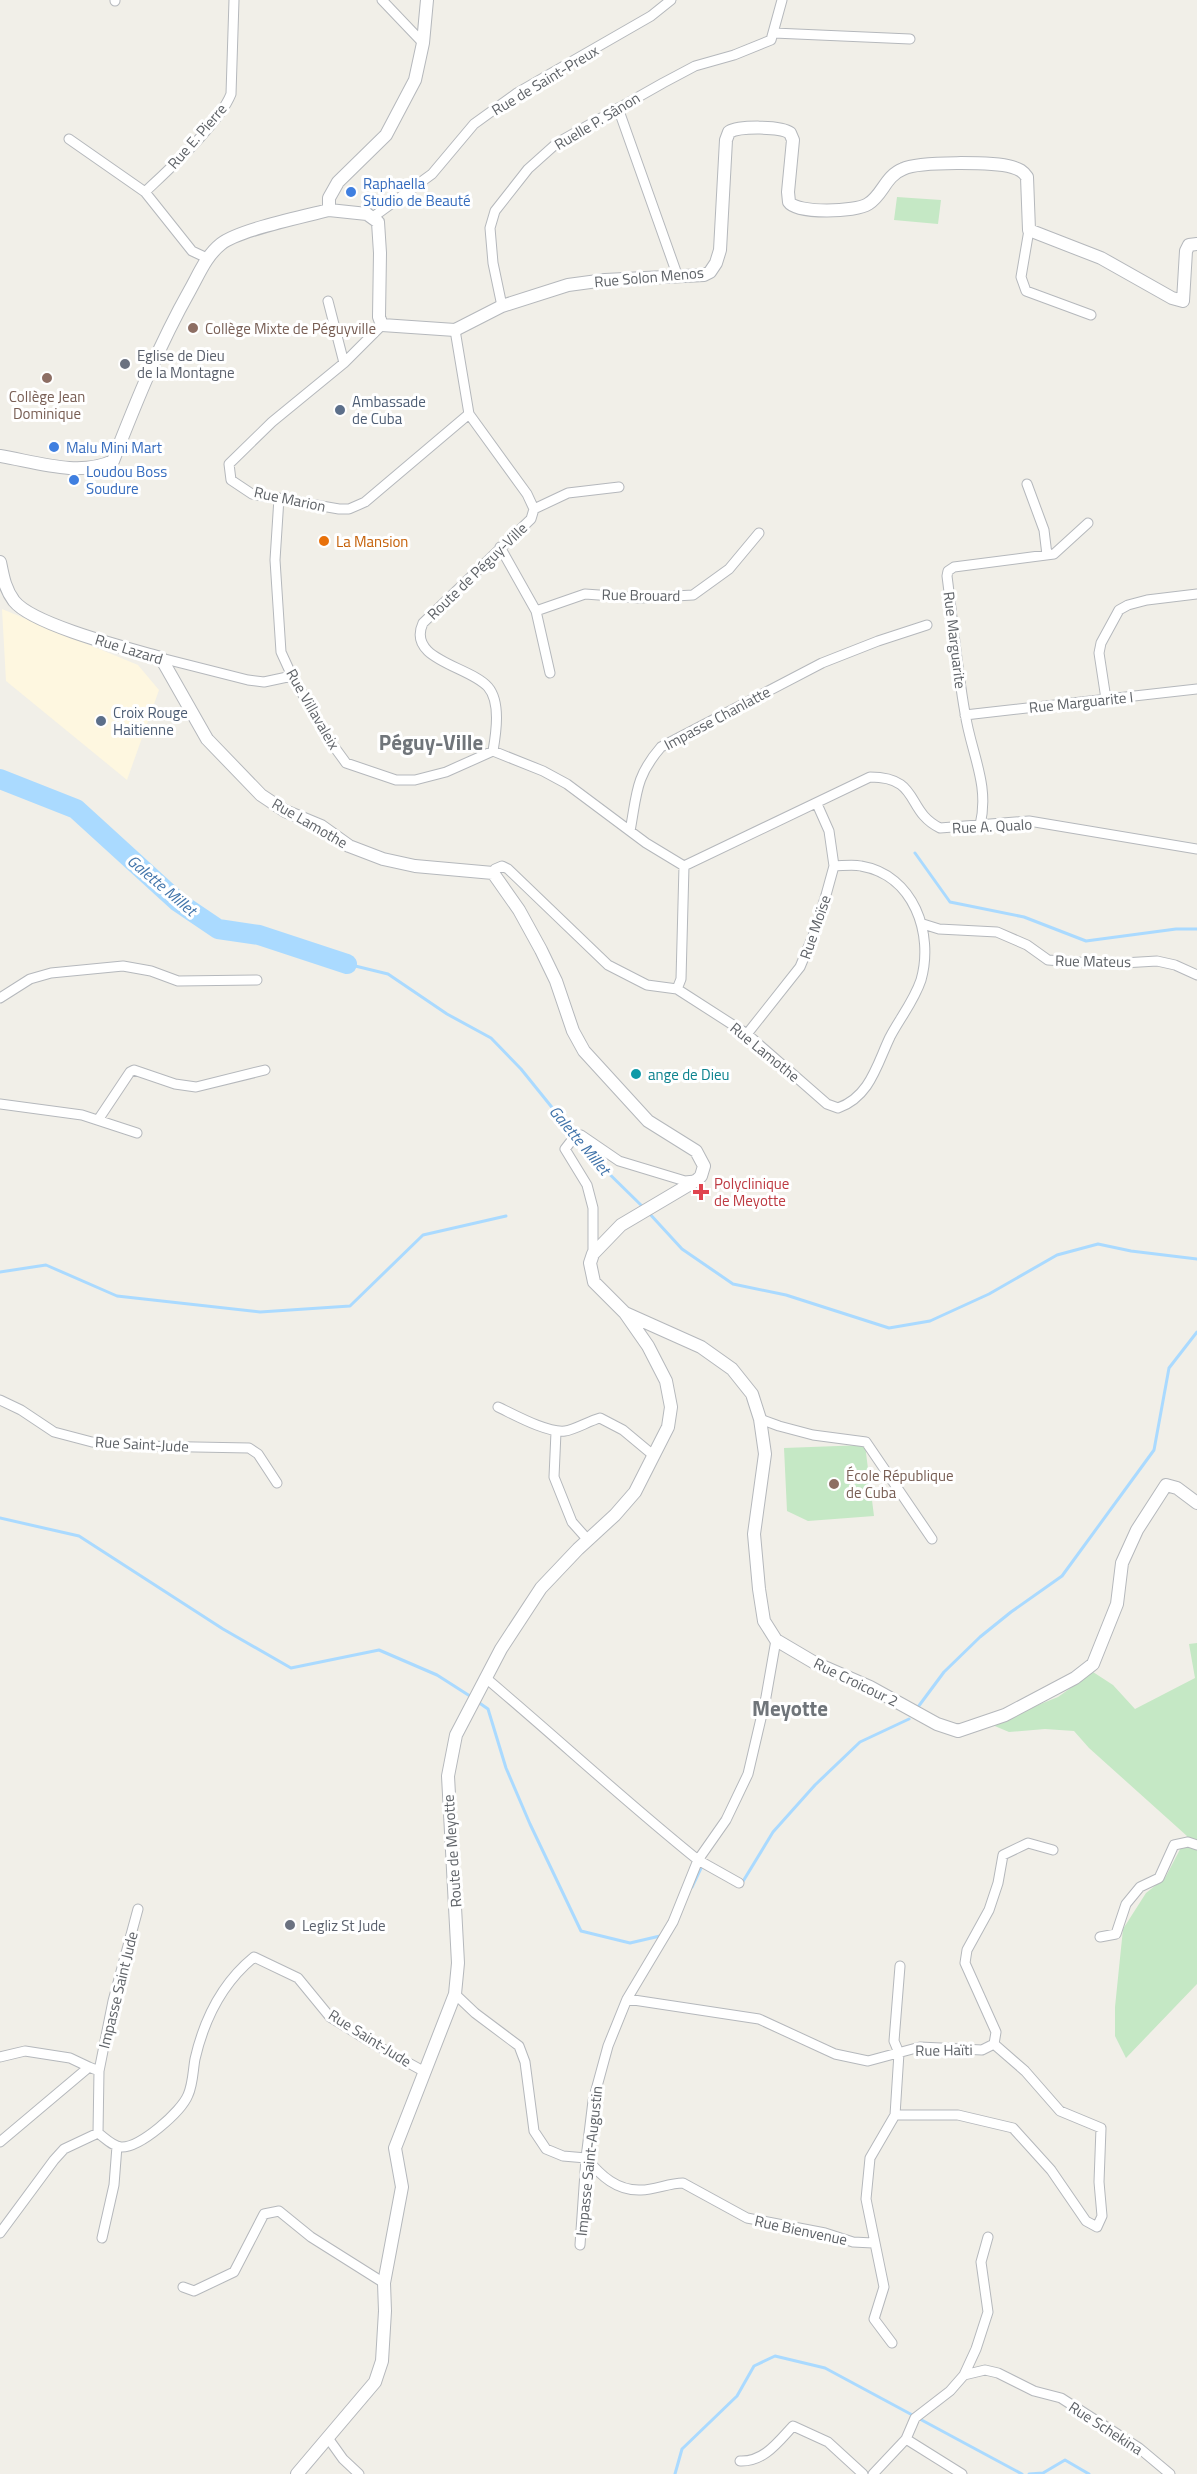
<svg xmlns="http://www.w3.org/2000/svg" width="1197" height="2474" font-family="'Titillium Web',sans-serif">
  <rect width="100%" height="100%" fill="#f1efe8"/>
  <path fill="#fef7e0" d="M 2,609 L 138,665 L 159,690 L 127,780 L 6,681 Z"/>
  <path fill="#c5e8c5" d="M 897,197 L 941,200 L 938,224 L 894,220 Z
    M 865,1445 L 874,1516 L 808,1521 L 787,1511 L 784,1448 Z
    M 1197,1643 L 1197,1984 L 1126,2058 L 1115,2036 L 1115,2007 L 1123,1929 L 1146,1893 L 1165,1878 L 1187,1836 L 1089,1748 L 1074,1731 L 1045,1729 L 1009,1732 L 990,1724 L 1058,1697 L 1093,1672 L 1113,1685 L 1135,1709 L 1195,1678 L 1189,1644 Z"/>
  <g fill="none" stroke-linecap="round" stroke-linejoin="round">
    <path stroke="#aadaff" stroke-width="3" d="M 915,853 L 950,902 L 1024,917 L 1086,941 L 1176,929 L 1197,929
      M 347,964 L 388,974 L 447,1014 L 491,1038 L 521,1069 L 592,1157 L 643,1207
      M 648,1212 L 682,1249 L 733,1284 L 786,1295 L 889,1328 L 930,1321 L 989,1294 L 1057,1255 L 1098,1244 L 1131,1251 L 1197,1259
      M 0,1272 L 46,1265 L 117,1296 L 260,1312 L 350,1306 L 423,1235 L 506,1216
      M 0,1518 L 79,1536 L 223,1629 L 291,1668 L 379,1650 L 437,1675 L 473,1698
      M 478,1702 L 488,1709 L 506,1768 L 530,1824 L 581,1931 L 630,1943 L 660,1936
      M 918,1707 L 944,1672 L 980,1637 L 1011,1612 L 1062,1576 L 1154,1450 L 1169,1368 L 1197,1332
      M 742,1883 L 773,1832 L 815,1785 L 860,1742 L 909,1719
      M 692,1887 L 702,1866
      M 675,2474 L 682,2449 L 737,2396 L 754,2366 L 775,2356 L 825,2368 L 1022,2474
      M 1029,2474 L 1043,2473 L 1065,2460 L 1089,2474"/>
    <path stroke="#aadaff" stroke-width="20" d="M 0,779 L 76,809 L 178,902 L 218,929 L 259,935 L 347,964"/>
    <defs>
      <path id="minor" d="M 382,0 L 423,43
        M 115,1 L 115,0
        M 774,33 L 910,39
        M 618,108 L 678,277
        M 69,139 L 145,192 L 192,251 L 207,258
        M 145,192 C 169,169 219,124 231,94 L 234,0
        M 373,217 L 432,174 L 474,124 L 517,93 L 651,16 L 671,0
        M 1029,230 L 1021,277 L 1026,291 L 1091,315
        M 328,301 L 344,363
        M 502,306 L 493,263 L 490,228 L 495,211 L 528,169 L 557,143 L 663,83 L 695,66 L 734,55 L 771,40 L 782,0
        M 382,325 L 344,363 L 272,422 L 229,464 L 231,480 L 252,494 L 339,509 L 349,509 L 365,502 L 469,414
        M 455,330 L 469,414 L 527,494 L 534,509 L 531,519 L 423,623 C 406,660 470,666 488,687 C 501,702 496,733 493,751 L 543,771 L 567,784 L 646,843 L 684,866
        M 1027,484 L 1044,530 L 1047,555
        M 279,498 L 275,560 L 281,652 L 292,676 L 330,741 L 346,763 L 396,780 L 415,780 L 446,772 L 493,751
        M 534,509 L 568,493 L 619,487
        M 500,547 L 536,611 L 550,673
        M 536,611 L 585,594 L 640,598 L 693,595 L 729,569 L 759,533
        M 161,658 L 248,680 L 264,682 L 292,676
        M 1106,699 L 1099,653 L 1101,643 L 1119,610 L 1128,605 L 1147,600 L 1197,594
        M 965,715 L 1197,689
        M 980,825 C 990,785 971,753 965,713 C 957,668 953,622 947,576 L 948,571 L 954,567 L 1054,554 L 1088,523
        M 630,831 C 637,794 635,777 661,747 L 822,663 L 878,641 L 927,625
        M 684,866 L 870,777 C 921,777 905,811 940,828 L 1029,821 L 1197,849
        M 493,873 L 495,869 L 502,866 L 508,869 L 608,965 L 647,985 L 677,989 L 747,1034 L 827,1104 L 838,1108 C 870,1097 877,1064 890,1037 C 900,1018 914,1001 921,980 C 934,934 914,875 861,866 C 852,864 842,866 834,866
        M 923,924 L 939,929 L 997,932 L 1027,945 L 1048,960 L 1106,964 L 1157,961 L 1175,965 L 1197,975
        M 677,989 L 681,979 L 684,866
        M 0,998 L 30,979 L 51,973 L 123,966 L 151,971 L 178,981 L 257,980
        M 747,1034 L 800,967 L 813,936 L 826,895 L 834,866 L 829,831 L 817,804
        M 0,1104 L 82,1115 L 137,1133
        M 98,1120 L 130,1072 L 134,1070 L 175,1084 L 196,1087 L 265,1070
        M 593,1254 L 593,1208 L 587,1185 L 565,1149 L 572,1140 L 581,1135 L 619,1161 L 685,1181 L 695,1180
        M 0,1400 L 21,1410 L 54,1432 L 92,1442 L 143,1446 L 249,1448 L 258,1454 L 277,1483
        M 498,1407 C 515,1415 547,1433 565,1431 C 574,1430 589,1421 600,1418 L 623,1430 L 653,1455
        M 760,1419 L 779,1426 L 813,1435 L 866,1442 L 932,1539
        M 556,1432 L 554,1477 L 572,1522 L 588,1540
        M 487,1679 C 558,1739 626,1802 698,1860 L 726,1820 L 748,1774 L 766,1697 L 776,1640
        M 1100,1937 L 1116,1934 L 1126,1904 L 1140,1887 L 1159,1878 L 1174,1845 L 1188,1842 L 1197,1845
        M 455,1994 L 475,2013 L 519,2046 L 525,2062 L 534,2131 L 546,2149 L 563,2156 L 586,2158 C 601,2176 617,2191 641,2190 C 655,2190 669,2183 683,2183 L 747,2218 L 825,2233 L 853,2242 L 873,2243
        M 627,1999 L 759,2019 L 835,2054 L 868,2061 L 920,2047 L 982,2050 L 994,2044 L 996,2032 L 965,1963 L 967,1950 L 989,1910 L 998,1883 L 1003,1855 L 1028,1843 L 1053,1850
        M 0,2057 L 25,2051 L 70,2058 L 89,2067
        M 99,2071 L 113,2001 L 138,1909
        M 895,2115 L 958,2115 L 1013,2128 L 1051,2170 L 1086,2221 L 1097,2227 L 1102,2216 L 1099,2182 L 1101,2128 L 1060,2111 L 1025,2071 L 994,2044
        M 0,2142 L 89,2067 L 99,2071 L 98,2133 C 105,2138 112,2146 121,2147 C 140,2148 181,2112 188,2095 C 193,2084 193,2070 195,2059 C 204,2020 222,1983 254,1957 L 298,1978 L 330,2017 L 374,2044 L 425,2072
        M 0,2233 L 54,2160 L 64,2149 L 98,2133
        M 102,2238 L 114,2185 L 117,2146
        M 580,2245 L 586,2158 L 593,2101 L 608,2046 L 627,1999 L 673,1922 L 698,1860 L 739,1883
        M 183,2287 L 194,2291 L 234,2272 L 264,2214 L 279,2211 L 311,2237 L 384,2283
        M 892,2343 L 874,2319 L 884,2287 L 866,2199 L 870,2158 L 895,2115 L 899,2053 L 894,2041 L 900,1966
        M 964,2375 L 976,2349 L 988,2312 L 981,2262 L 988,2237
        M 328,2438 L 343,2459 L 359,2474
        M 906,2439 L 915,2418 L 950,2391 L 964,2375 L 985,2370 L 998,2373 L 1034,2391 L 1061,2398 L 1139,2448 L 1170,2474
        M 740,2461 C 764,2462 778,2442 793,2426 L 828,2442 L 863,2474
        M 873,2474 L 906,2439 L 962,2474"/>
      <path id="tertiary" d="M 427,0 L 423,43 L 415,80 L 386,135 L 338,182 L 329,198 L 329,210 L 367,214 L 378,222 L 380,253 L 379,317 L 382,325 L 455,330 L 502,306 L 568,285 L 605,280 L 704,275 L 710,272 L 716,263 L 720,250 L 726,140 L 729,132 C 739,126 781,126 790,133 L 793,140 L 788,192 L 789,202 C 797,214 856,212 868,204 C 883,195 885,176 903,169 C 919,161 994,162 1012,167 C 1019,169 1023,171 1027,177 L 1029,230 L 1101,258 L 1172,298 L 1183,301 L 1186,251 L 1189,245 L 1197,244
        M 0,456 C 36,462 79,477 113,461 C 136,402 159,345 190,290 C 199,274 206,256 221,244 C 238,230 305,216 329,210
        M 0,562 C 3,577 5,589 14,601 C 33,625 129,649 161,658 L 207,739 L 261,795 L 285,811 L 321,826 L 349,846 L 383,859 L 415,866 L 493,873 L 519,910 L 541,950 L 556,981 L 573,1031 L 584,1051 L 648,1121 L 696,1151 L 704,1166 L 701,1176 L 697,1180 L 621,1225 L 593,1254 L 590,1263 L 594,1282 L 625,1313 L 648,1346 L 666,1381 L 671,1407 L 668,1427 L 635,1492 L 615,1515 L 578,1549 L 541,1588 L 501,1649 L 456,1735 L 448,1776 L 458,1963 L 455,1994 L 395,2148 L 402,2187 L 384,2283 L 385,2311 L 382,2361 L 375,2382 L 297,2474
        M 625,1313 L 701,1347 L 732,1369 L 752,1394 L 760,1419 L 765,1454 L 754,1534 L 759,1589 L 764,1621 L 776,1640 L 815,1663 L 870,1687 L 937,1724 L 958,1731 L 1005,1715 L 1075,1678 L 1093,1664 L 1117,1604 L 1122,1563 L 1137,1530 L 1166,1485 L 1177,1488 L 1197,1503"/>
    </defs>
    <use href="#minor" stroke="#b5b8bc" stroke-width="11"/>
    <use href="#tertiary" stroke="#b5b8bc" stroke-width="14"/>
    <use href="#minor" stroke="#fff" stroke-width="9"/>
    <use href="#tertiary" stroke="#fff" stroke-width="12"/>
  </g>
  <g fill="#3f7fe0" stroke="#fff" stroke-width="2">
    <circle cx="351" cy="192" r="6"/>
    <circle cx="54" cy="447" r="6"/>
    <circle cx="74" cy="480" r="6"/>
  </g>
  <g fill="#8d6e63" stroke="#fff" stroke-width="2">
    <circle cx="193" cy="328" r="6"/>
    <circle cx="47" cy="378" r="6"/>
    <circle cx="834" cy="1484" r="6"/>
  </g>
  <g fill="#6b7280" stroke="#fff" stroke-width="2">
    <circle cx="125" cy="364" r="6"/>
    <circle cx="290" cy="1925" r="6"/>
  </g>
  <g fill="#5c6f8a" stroke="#fff" stroke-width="2">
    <circle cx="340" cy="410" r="6"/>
    <circle cx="101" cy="721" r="6"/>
  </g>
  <circle fill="#e8710a" stroke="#fff" stroke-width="2" cx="324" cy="541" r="6"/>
  <circle fill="#0f9aa8" stroke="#fff" stroke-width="2" cx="636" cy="1074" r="6"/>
  <path fill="#e0444e" stroke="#fff" stroke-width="2" d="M698 1183h6v6h6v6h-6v6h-6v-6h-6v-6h6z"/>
  <g text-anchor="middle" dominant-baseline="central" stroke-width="6" stroke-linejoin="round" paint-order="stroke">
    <g font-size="15" fill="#5f6368" stroke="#fff">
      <text transform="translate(545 80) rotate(-31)">Rue de Saint-Preux</text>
      <text transform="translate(597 121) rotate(-31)">Ruelle P. Sânon</text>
      <text transform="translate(197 136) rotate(-49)">Rue E. Pierre</text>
      <text transform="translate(649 277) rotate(-5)">Rue Solon Menos</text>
      <text transform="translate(290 499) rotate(12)">Rue Marion</text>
      <text transform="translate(477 571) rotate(-44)">Route de Péguy-Ville</text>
      <text transform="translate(641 595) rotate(1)">Rue Brouard</text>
      <text transform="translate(955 640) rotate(83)">Rue Marguarite</text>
      <text transform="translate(129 649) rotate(17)">Rue Lazard</text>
      <text transform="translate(1081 702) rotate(-6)">Rue Marguarite I</text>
      <text transform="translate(313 709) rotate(60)">Rue Villavaleix</text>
      <text transform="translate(717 718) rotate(-28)">Impasse Chanlatte</text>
      <text transform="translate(310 823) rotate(30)">Rue Lamothe</text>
      <text transform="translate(992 826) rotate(-3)">Rue A. Qualo</text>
      <text transform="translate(815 927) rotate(-71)">Rue Moïse</text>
      <text transform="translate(1093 961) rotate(1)">Rue Mateus</text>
      <text transform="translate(765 1052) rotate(39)">Rue Lamothe</text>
      <text transform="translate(142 1444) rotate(3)">Rue Saint-Jude</text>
      <text transform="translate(856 1682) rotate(26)">Rue Croicour 2</text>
      <text transform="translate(452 1851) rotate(-94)">Route de Meyotte</text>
      <text transform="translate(118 1990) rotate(-76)">Impasse Saint Jude</text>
      <text transform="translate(370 2038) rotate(32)">Rue Saint-Jude</text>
      <text transform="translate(944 2050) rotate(-1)">Rue Haïti</text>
      <text transform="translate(589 2161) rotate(-84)">Impasse Saint-Augustin</text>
      <text transform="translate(801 2230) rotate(12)">Rue Bienvenue</text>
      <text transform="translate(1106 2428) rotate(33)">Rue Schekina</text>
    </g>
    <g font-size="15" fill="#366cbe" stroke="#fff" text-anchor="start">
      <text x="363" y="183">Raphaella<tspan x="363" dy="17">Studio de Beauté</tspan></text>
      <text x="66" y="447">Malu Mini Mart</text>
      <text x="86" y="471">Loudou Boss<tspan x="86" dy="17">Soudure</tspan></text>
    </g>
    <g font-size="15" fill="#785e54" stroke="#fff" text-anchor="start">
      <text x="205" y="328">Collège Mixte de Péguyville</text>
      <text x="47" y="396" text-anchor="middle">Collège Jean<tspan x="47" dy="17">Dominique</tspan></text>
      <text x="846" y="1475">École République<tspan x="846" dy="17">de Cuba</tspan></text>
    </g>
    <g font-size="15" fill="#5b616d" stroke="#fff" text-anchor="start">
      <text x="137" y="355">Eglise de Dieu<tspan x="137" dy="17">de la Montagne</tspan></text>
      <text x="302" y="1925">Legliz St Jude</text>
    </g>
    <g font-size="15" fill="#4e5e75" stroke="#fff" text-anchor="start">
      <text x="352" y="401">Ambassade<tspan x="352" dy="17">de Cuba</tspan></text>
      <text x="113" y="712">Croix Rouge<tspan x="113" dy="17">Haitienne</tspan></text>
    </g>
    <g font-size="15" fill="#c56008" stroke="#fff" text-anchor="start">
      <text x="336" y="541">La Mansion</text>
    </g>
    <g font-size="15" fill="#0d838f" stroke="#fff" text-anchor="start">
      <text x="648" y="1074">ange de Dieu</text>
    </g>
    <g font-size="15" fill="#be3a42" stroke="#fff" text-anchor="start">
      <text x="714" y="1183">Polyclinique<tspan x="714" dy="17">de Meyotte</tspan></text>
    </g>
    <g font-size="16" font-style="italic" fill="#4174aa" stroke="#fff">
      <text transform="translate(162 885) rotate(40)">Galette Millet</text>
      <text transform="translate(580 1140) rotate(50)">Galette Millet</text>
    </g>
    <g font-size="21" font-weight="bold" fill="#70757a" stroke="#fff">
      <text x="431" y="742">Péguy-Ville</text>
      <text x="790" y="1708">Meyotte</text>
    </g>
  </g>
</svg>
